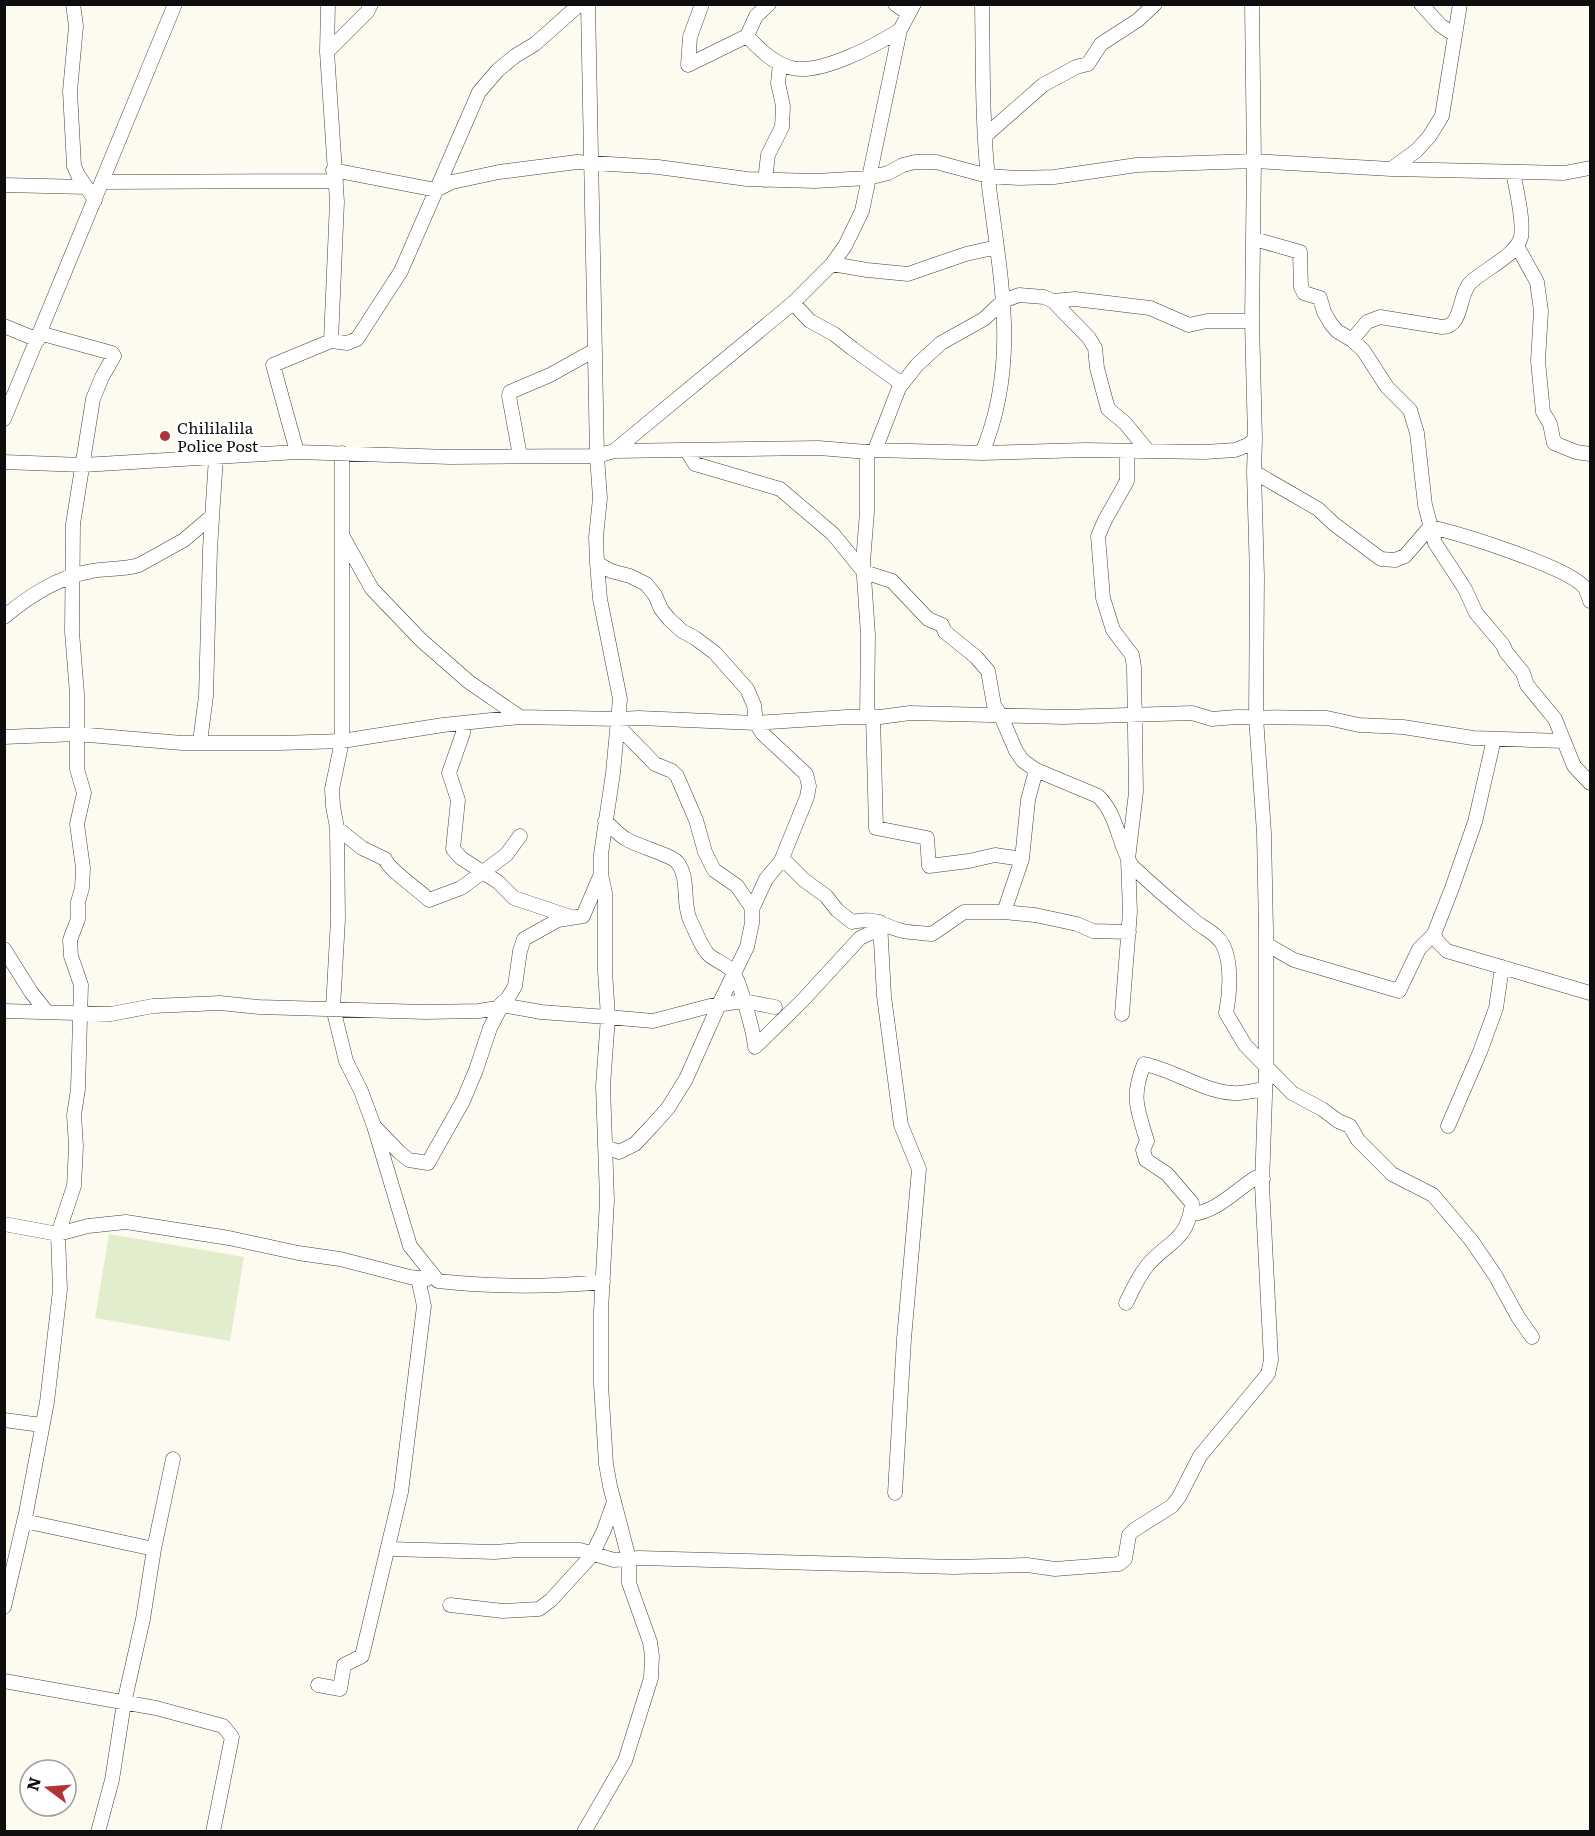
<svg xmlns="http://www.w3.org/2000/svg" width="1595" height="1836" font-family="Literata,serif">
  <rect width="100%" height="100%" fill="#fdfbf0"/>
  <path fill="#e1edcd" d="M 109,1234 L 244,1257 L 230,1341 L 95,1318 Z"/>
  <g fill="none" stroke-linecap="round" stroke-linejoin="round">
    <defs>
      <path id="minor" d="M 73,4 L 76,26 L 70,91 L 74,166 L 78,175 L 95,200
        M 328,4 L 327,52 L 337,202 L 331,341
        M 702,4 L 690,37 L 688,65 L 747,36 L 756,16 L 769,4
        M 895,4 L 908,13
        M 982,4 C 983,62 982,121 988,178 C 999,274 1021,360 982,453
        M 1421,4 L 1440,25 L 1455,35
        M 747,36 C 759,49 774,64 792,68 C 821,75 876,45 900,30
        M 327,52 L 367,12 L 371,4
        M 986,135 L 1043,85 L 1076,67 L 1088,64 L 1101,44 L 1138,20 L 1155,4
        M 1391,169 L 1416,151 L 1429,137 L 1442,116 L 1460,4
        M 333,170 L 436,190 L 452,182 L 499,172 L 577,162 L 658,167 L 747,179 L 815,181 L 868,178 L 888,173 L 903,165 L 915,162 L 936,162 L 988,176 L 1019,178 L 1054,177 L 1137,165 L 1254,161 L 1391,169 L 1564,173 L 1590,168
        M 765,180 L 768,155 L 782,127 L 783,106 L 778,83 L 780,64
        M 103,182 L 336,181
        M 4,185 L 86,187
        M 1254,239 L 1300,252 L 1301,287 L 1304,293 L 1320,298 L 1324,312 L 1331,324 L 1337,331 L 1352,340 L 1363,350 L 1387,387 L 1410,410 L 1417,433 L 1425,505 L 1435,543 L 1465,589 L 1476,613 L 1503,645 L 1506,652 L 1523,673 L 1527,685 L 1555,719 L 1574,766 L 1590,783
        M 1517,246 L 1537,282 L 1541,311 L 1538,361 L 1543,412 L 1550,424 L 1554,443 L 1576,452 L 1590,454
        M 832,264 L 867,270 L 908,274 L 966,254 L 997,247
        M 1053,301 L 1075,299 L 1150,308 L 1189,325 L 1207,321 L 1252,321
        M 793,303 L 810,321 L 834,334 L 853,349 L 902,384
        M 4,326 L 38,340
        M 1352,340 L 1367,322 L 1380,317 L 1442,327 C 1463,327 1458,296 1470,283 C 1483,270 1517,255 1521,237 C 1524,221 1516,188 1513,172
        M 4,419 L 175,4
        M 875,450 L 899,388 L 917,365 L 941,343 L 984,319 L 1003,301 L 1019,295 L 1044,297 L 1053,301 L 1089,338 L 1095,348 L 1097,368 L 1108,409 L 1125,423 L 1148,451
        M 614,451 L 793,303 L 832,264 L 845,246 L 862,211 L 900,30 L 914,4
        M 687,451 L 695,464 L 780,489 L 833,534 L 864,572 L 892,581 L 928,619 L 942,625 L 945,632 L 976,657 L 988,671 L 994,705 L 1001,716 L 1016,751 L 1023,761 L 1036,770 L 1098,796 C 1118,815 1118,844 1132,866 C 1152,885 1173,903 1195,921 C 1204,929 1217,933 1223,945 C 1232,963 1230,993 1226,1013 L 1245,1045 L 1292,1093 L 1322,1109 L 1338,1121 L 1350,1126 L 1358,1140 L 1392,1174 L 1433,1195 L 1471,1240 L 1495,1275 L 1518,1317 L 1532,1337
        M 297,452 L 273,365 L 331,341 L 347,343 L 357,339 L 401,271 L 479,92 L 498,70 L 515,56 L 535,44 L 580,4
        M 342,453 L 342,741 L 332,789 L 333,806 L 337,828 L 338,919 L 333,1008 L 346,1061 L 361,1091 L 374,1126 L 410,1246 L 438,1281 C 492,1287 549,1287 603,1282
        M 520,456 L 509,396 L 510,392 L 550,375 L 595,350
        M 4,462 L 83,465 L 297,452 L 450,457 L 597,456 L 614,451 L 819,448 L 867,452 L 875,450 L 982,453 L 1085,450 L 1205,452 L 1235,450 L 1248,445 L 1255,439
        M 1254,472 L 1318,509 L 1334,524 L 1381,559 L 1395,560 L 1405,556 L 1430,527 L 1439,529 C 1467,536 1570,568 1585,588 C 1587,592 1589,597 1590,601
        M 343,537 L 372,589 L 422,641 L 469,682 L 520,717
        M 597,563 L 611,571 L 630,576 L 646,584 L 655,595 L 661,609 L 669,619 L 682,631 L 695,638 L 715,653 L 747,689 L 754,705 L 756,723 L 762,733 L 806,774 L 809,786 L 807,797 L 781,861 L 766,879 L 754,905 L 752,908
        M 4,617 C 30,595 58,577 92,571 C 107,568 123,570 139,565 L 184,540 L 212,516
        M 867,716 L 868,635 L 863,562 L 867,512 L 867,452
        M 873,716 L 876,828 L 927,838 L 929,866 L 969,861 L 995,855 L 1022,859
        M 464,723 L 463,733 L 449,773 L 458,800 L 453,849 L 461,858 L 498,882 L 514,898 L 571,917
        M 4,737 L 77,734 L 182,743 L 280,743 L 342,741 L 443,725 L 520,717 L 618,719 L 639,718 L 756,723 L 847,717 L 880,717 L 910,713 L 1063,717 L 1192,713 L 1212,719 L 1236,717 L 1327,718 L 1359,725 L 1403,727 L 1473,738 L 1564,741
        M 200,742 L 206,696 L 210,549 L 216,457
        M 605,821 C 612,827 619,835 626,839 C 637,846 671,855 677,862 C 690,878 682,902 690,920 C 695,930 700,944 707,953 C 714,961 726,963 733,972 C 740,982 754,1033 755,1047 L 803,1000 L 860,938 L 881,928
        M 337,828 L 362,848 L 385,859 C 388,869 419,890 429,900 L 461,888 L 506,855 L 520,836
        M 782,858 L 804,880 L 826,896 L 837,910 L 852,922 C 877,916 881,926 903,931 C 913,933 923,933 932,934 L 964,912 L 1004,912 L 1035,915 L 1077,924 L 1093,931 L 1129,932
        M 1004,912 L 1022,859 L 1028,800 L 1036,770
        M 880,922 L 884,996 L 901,1125 L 919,1169 L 904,1339 L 895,1493
        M 1434,934 L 1437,941 L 1447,951 L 1590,993
        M 1266,944 L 1294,960 L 1399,991 L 1419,949 L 1434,934 L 1452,888 L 1475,822 L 1494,739
        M 4,949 L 31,992 L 46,1011
        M 4,1011 L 111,1014 L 153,1006 L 220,1003 L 259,1007 L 425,1012 L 479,1011 L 497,1008 L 508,998 L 515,986 L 520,951 L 524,939 L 558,920 L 583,916 L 601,874
        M 1122,1014 L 1130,912 L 1128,859 L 1136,792 L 1134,667 L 1132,655 L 1113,630 L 1103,598 L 1098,536 L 1105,520 L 1127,481 L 1127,451
        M 608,1017 L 653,1021 L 710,1006 L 743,1001 L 775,1007
        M 1448,1126 L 1480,1052 L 1496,1008 L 1502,967
        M 375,1127 L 399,1152 L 409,1160 L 428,1163 L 463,1101 L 476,1070 L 490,1028 L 502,1005 L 541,1012 L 607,1017
        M 606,1147 L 619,1152 L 635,1144 L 651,1127 L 668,1108 L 686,1079 L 722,998 L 747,947 L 752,923 L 752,908 L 737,886 L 714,870 L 705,852 L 696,820 L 677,776 L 672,771 L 655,764 L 617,725
        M 1191,1214 C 1215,1213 1235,1191 1255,1178 L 1263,1179
        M 4,1224 L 58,1234 L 88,1226 L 126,1222 L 229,1238 L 298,1253 L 340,1259 L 410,1277 L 427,1279
        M 1126,1303 C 1132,1291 1138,1277 1147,1266 C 1166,1242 1188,1242 1192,1203 L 1167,1174 L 1146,1160 L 1143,1150 L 1147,1141 C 1137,1108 1131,1097 1144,1064 C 1174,1070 1202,1091 1233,1093 C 1243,1094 1255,1090 1265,1089
        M 4,1420 L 41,1425
        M 24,1521 L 154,1549 L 143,1619 L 124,1703 L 112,1780 L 98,1832
        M 154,1549 L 173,1459
        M 389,1549 L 495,1552 L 519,1550 L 580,1550 L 614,1560 L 639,1558 L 954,1567 L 1027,1565 L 1055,1569 L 1119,1564 L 1125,1559 L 1129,1535 L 1134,1530 L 1172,1506 L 1179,1497 L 1200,1456 L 1268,1374 L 1271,1360 L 1262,1185 L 1266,1067 L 1266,930 L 1264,833 L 1256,717 L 1257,576 L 1254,472 L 1255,439 L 1252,321 L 1254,161 L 1252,4
        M 450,1605 L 503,1611 L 539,1609 L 551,1600 L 592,1555 L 604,1530 L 614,1502
        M 4,1607 L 26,1513 L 47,1402 L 60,1290 L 58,1234 L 74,1186 L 76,1146 L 74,1115 L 78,1089 L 81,985 L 71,956 L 70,940 L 78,919 L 78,902 L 82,888 L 83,868 L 77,824 L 84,793 L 77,769 L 77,694 L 72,632 L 73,524 L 93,399 L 102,377 L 114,356 L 112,353 L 39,333
        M 4,1681 L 156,1708 L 223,1726 L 232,1737 L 213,1832
        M 318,1685 L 340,1689 L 344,1665 L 362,1656 L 401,1492 L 424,1306 L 418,1278
        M 584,1832 L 625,1761 L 651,1678 L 652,1656 L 650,1642 L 629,1583 L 629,1559 L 610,1486 L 606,1464 L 601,1384 L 601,1311 L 607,1200 L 603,1086 L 608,1017 L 605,971 L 605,893 L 601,874 L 601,854 L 613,773 L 620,699 L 600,599 L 597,563 L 596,537 L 600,498 L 597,456 L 588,4"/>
    </defs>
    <use href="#minor" stroke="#414141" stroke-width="15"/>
    <use href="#minor" stroke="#fff" stroke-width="14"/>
  </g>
  <circle fill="#b03336" stroke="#fff" stroke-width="2" cx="165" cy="436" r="6"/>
  <g text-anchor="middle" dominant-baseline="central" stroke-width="6" stroke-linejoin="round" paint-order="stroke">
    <g font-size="16" fill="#0e0e0e" stroke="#fff" text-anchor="start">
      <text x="177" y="427">Chililalila<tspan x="177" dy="18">Police Post</tspan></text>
    </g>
  </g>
  <rect width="1595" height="1836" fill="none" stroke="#0e0e0e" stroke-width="12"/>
  <g transform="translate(48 1788) rotate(286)"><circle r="28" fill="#ffffff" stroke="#9f9f9f" stroke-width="1.5"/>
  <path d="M0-4.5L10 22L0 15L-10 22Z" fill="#b03336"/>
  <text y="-9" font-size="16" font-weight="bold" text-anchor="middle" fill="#0e0e0e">N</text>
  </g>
</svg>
